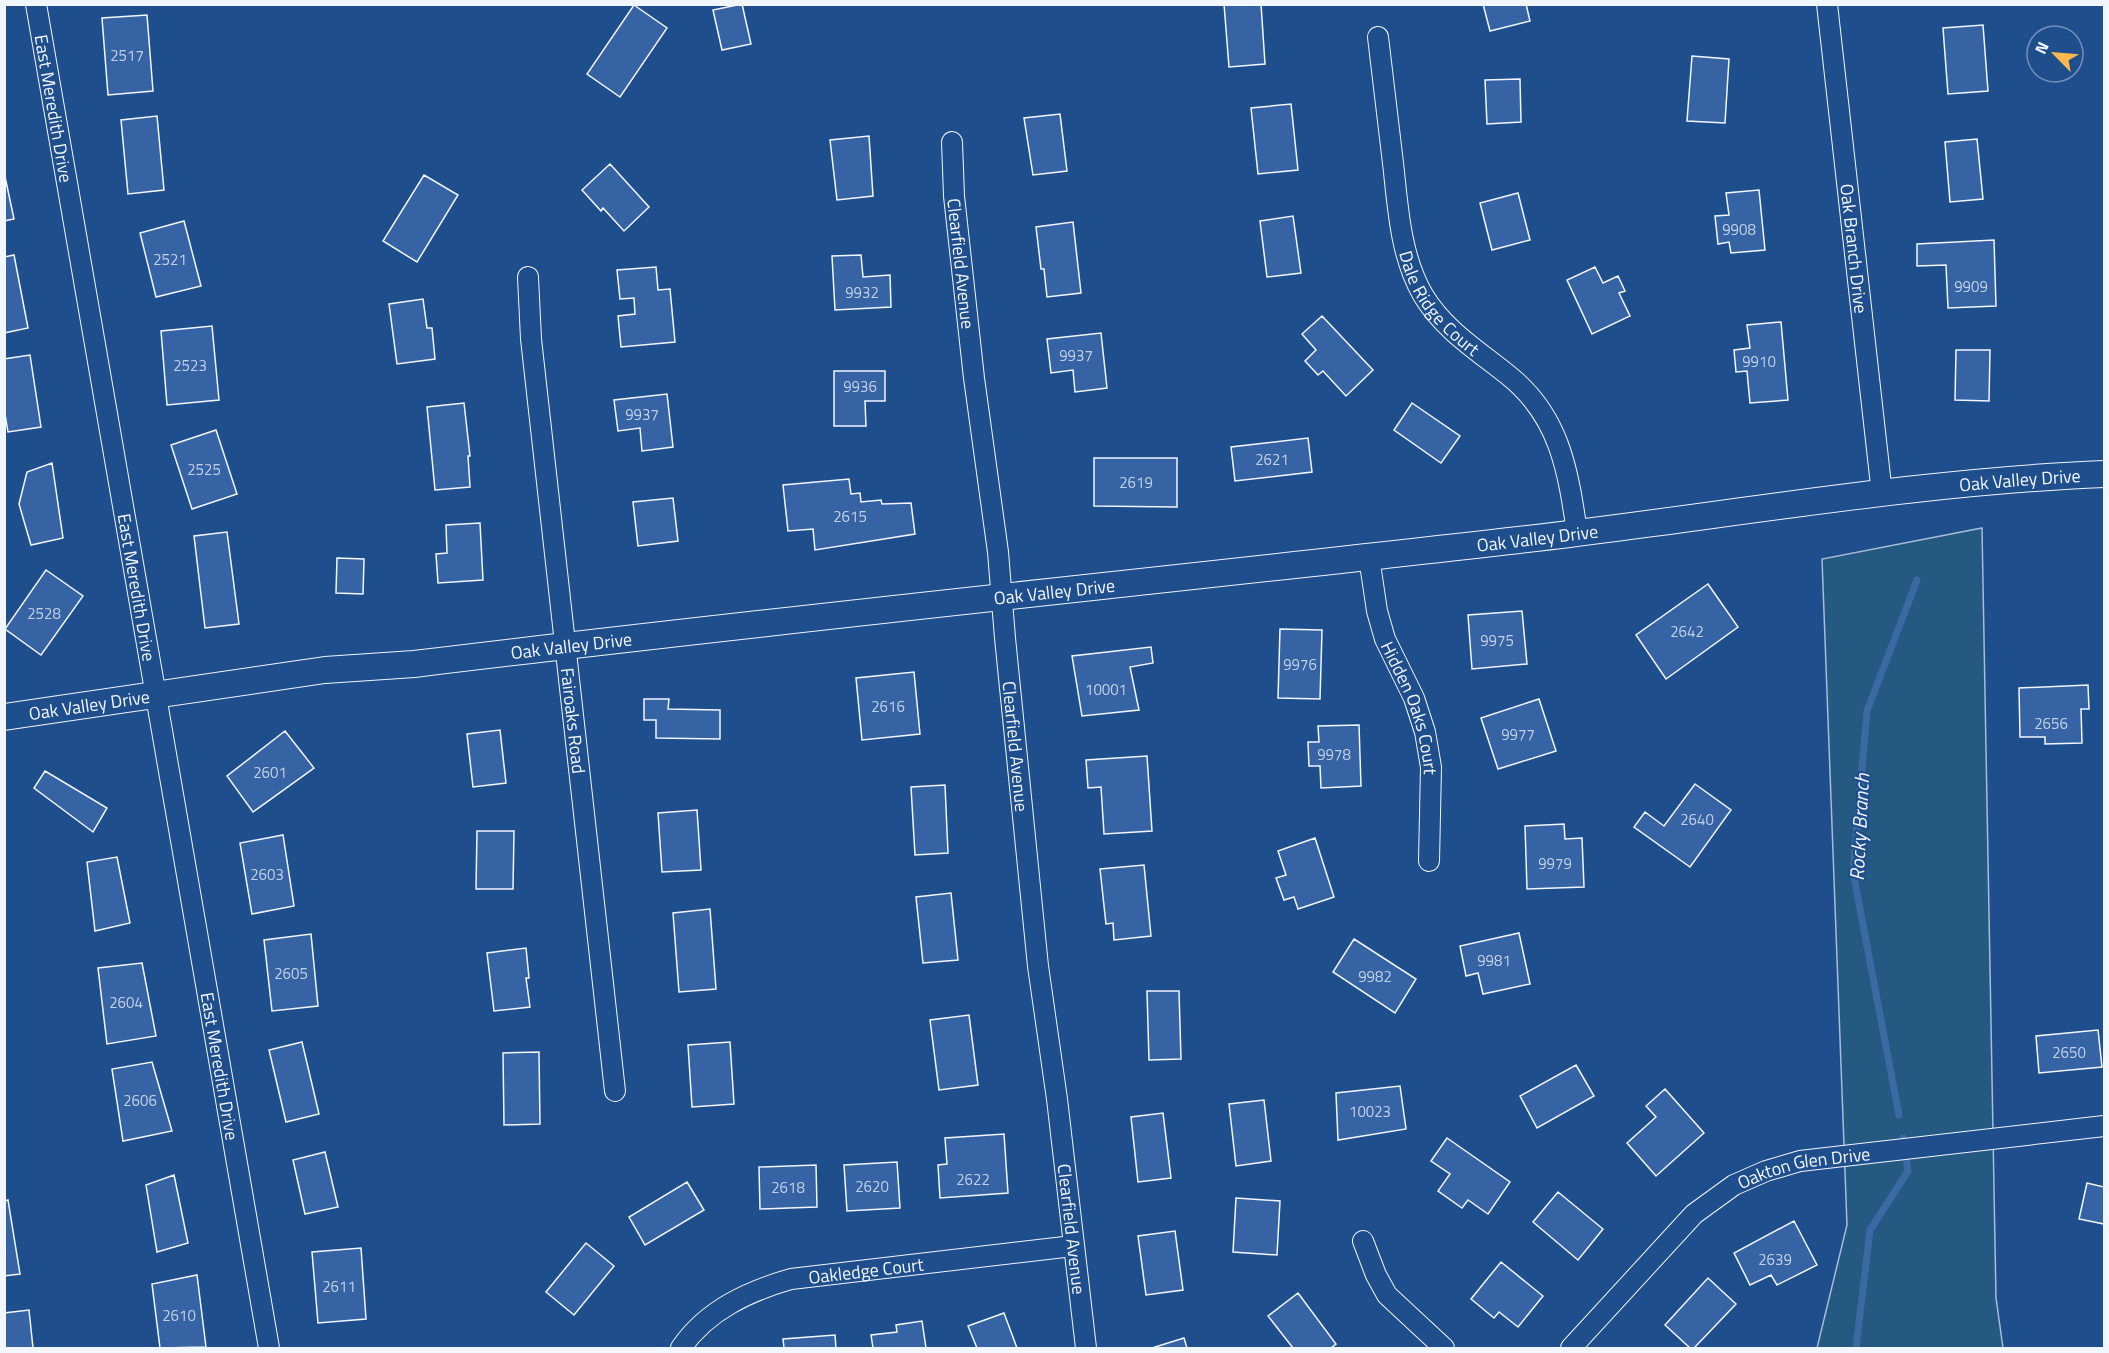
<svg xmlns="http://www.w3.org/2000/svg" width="2109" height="1353" font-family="'Titillium Web',sans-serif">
  <rect width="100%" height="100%" fill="#1f4e8c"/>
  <path fill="#245a82" stroke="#a8bbd7" stroke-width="1.5" d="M 1982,528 L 1996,1298 L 2003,1348 L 1817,1348 L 1847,1225 L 1822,559 Z"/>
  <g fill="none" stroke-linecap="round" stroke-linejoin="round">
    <path stroke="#3b69a3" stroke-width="7" d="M 1899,1115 L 1853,872 L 1867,711 L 1917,580
      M 1856,1348 L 1870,1230 L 1908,1171 L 1903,1138"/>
  </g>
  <path fill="#3563a3" stroke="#f2f6ff" stroke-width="1.5" d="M 742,4 L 751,44 L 722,50 L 713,10 Z
    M 1224,4 L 1261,4 L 1265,64 L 1229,67 Z
    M 1483,4 L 1526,4 L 1530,21 L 1490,31 Z
    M 634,5 L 667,28 L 620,97 L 587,74 Z
    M 147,15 L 153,91 L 108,95 L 102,18 Z
    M 1983,25 L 1988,91 L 1948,94 L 1943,28 Z
    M 1692,56 L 1729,59 L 1725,123 L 1687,121 Z
    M 1520,79 L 1521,122 L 1487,124 L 1485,80 Z
    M 1291,104 L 1298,170 L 1258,174 L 1251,108 Z
    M 1060,114 L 1067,171 L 1033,175 L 1024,118 Z
    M 157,116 L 164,190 L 128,194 L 121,120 Z
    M 869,136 L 873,196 L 837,200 L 830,140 Z
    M 1977,139 L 1983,199 L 1950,202 L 1945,142 Z
    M 610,164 L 649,207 L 624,231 L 603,208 L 601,211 L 582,190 Z
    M 4,172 L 14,219 L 4,221 Z
    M 424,175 L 458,195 L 417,262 L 383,241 Z
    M 1759,190 L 1765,250 L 1731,253 L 1729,242 L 1718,244 L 1715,216 L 1729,215 L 1726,193 Z
    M 1518,193 L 1530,240 L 1492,250 L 1480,203 Z
    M 1293,216 L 1301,273 L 1267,277 L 1260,221 Z
    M 184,221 L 201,286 L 156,297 L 140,233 Z
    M 1073,222 L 1081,293 L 1047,297 L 1044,269 L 1041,269 L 1036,227 Z
    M 1994,240 L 1996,306 L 1948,308 L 1946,265 L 1917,266 L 1917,244 Z
    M 14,255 L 28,328 L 4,333 L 4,257 Z
    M 861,255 L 863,277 L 890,275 L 891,307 L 835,310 L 832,256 Z
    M 656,267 L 658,290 L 670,289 L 675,342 L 621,347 L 618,316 L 635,314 L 634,298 L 620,299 L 617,270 Z
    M 1595,267 L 1603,283 L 1618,276 L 1625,291 L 1619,293 L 1630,316 L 1592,334 L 1567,280 Z
    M 423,299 L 427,328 L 432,328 L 435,359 L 397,364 L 389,304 Z
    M 1322,316 L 1373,370 L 1346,396 L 1323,371 L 1318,375 L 1305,361 L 1316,350 L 1302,334 Z
    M 1781,322 L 1788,400 L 1750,403 L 1747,371 L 1736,372 L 1734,350 L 1750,348 L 1747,325 Z
    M 212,326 L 219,400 L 167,405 L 161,331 Z
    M 1101,333 L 1107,388 L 1075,392 L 1073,370 L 1051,373 L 1047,339 Z
    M 1956,350 L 1990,350 L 1989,401 L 1955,400 Z
    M 30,355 L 41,427 L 8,432 L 4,408 L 4,359 Z
    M 834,371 L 885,371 L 885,401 L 865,401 L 866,426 L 834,426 Z
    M 667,394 L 673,447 L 642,451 L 640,428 L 618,431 L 614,400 Z
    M 464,403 L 470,456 L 468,456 L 470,487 L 435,490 L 427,407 Z
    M 1412,403 L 1460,436 L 1441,463 L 1394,430 Z
    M 216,430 L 237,494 L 192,509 L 171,445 Z
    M 1308,438 L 1312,472 L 1235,481 L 1231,447 Z
    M 1094,458 L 1177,458 L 1177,507 L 1094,506 Z
    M 52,463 L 63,538 L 31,545 L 19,504 L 27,472 Z
    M 849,479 L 851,494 L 860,493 L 861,502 L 881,500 L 882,504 L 911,503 L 915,534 L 815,550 L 813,529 L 788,531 L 783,485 Z
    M 673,498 L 678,541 L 638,546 L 633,502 Z
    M 480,523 L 483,580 L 438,583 L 436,554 L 447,553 L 446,525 Z
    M 227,532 L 239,624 L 205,628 L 194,536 Z
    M 337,558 L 364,559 L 363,594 L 336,593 Z
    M 46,570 L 83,596 L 41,655 L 5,629 Z
    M 1708,584 L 1738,627 L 1666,679 L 1636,635 Z
    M 1522,611 L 1527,664 L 1472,669 L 1468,615 Z
    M 1280,629 L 1322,630 L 1320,699 L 1278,698 Z
    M 1151,647 L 1153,663 L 1130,667 L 1139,710 L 1082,716 L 1072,656 Z
    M 914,672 L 920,734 L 862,740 L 856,678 Z
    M 2088,685 L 2089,709 L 2081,709 L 2082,743 L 2045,744 L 2045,737 L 2020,737 L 2019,688 Z
    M 644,699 L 669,699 L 668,709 L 720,710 L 720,739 L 656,738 L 656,720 L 644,720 Z
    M 1539,699 L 1556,751 L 1498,769 L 1481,718 Z
    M 1359,725 L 1361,786 L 1321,788 L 1320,766 L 1309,766 L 1308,742 L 1319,742 L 1318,726 Z
    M 500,730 L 506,783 L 473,787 L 467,734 Z
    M 285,731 L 314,768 L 253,812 L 227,776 Z
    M 1147,756 L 1152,831 L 1104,834 L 1101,787 L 1088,788 L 1086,760 Z
    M 45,771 L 107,808 L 93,832 L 34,788 Z
    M 1695,784 L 1731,810 L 1690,867 L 1634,827 L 1645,812 L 1664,826 Z
    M 945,785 L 948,853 L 915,855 L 911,787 Z
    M 697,810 L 701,870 L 662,872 L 658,813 Z
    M 1564,824 L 1565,839 L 1582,838 L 1584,887 L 1527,889 L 1525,826 Z
    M 477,831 L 514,831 L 513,889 L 476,889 Z
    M 283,835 L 294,906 L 252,914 L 240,843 Z
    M 1315,838 L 1334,897 L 1298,909 L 1294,897 L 1284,900 L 1276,878 L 1286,875 L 1278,851 Z
    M 117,857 L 130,923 L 95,931 L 87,862 Z
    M 1144,865 L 1151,936 L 1114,940 L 1113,923 L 1106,924 L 1100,869 Z
    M 951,893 L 958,960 L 923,963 L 916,897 Z
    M 710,909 L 716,989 L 679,992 L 673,913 Z
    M 1519,933 L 1530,984 L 1483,994 L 1478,973 L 1466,976 L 1460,946 Z
    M 311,934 L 318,1006 L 272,1011 L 264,940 Z
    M 1354,939 L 1416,979 L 1395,1013 L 1333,972 Z
    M 526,948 L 529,978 L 526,978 L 530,1007 L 494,1011 L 487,953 Z
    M 142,963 L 156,1036 L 107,1044 L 98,968 Z
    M 1147,991 L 1179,991 L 1181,1059 L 1149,1060 Z
    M 969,1015 L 978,1085 L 939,1090 L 930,1020 Z
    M 2098,1030 L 2102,1067 L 2039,1073 L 2036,1036 Z
    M 302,1042 L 319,1114 L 286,1122 L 269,1050 Z
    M 730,1042 L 734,1104 L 692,1107 L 688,1045 Z
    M 539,1052 L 540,1124 L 504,1125 L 503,1053 Z
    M 152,1062 L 172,1131 L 123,1141 L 112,1069 Z
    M 1576,1065 L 1594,1096 L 1537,1128 L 1520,1096 Z
    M 1400,1086 L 1406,1129 L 1338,1140 L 1336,1093 Z
    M 1665,1089 L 1704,1133 L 1656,1176 L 1627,1143 L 1656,1117 L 1646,1106 Z
    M 1264,1100 L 1271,1161 L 1236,1166 L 1229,1104 Z
    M 1163,1113 L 1171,1178 L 1138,1182 L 1131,1117 Z
    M 1004,1134 L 1008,1193 L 940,1198 L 938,1165 L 947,1164 L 945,1138 Z
    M 1447,1138 L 1510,1182 L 1488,1214 L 1468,1200 L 1462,1208 L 1438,1191 L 1450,1174 L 1431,1161 Z
    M 325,1152 L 338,1207 L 305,1214 L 293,1160 Z
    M 897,1162 L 900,1208 L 847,1211 L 844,1165 Z
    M 816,1165 L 817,1207 L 760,1209 L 759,1167 Z
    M 174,1175 L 188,1243 L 157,1252 L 146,1185 Z
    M 687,1182 L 704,1210 L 645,1245 L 629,1217 Z
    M 2087,1183 L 2104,1187 L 2104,1224 L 2079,1219 Z
    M 1558,1192 L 1603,1229 L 1578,1260 L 1533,1222 Z
    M 1236,1198 L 1280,1201 L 1277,1255 L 1233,1252 Z
    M 8,1200 L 20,1274 L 4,1276 L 4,1201 Z
    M 1794,1221 L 1817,1265 L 1777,1285 L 1771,1275 L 1750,1285 L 1734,1253 Z
    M 1175,1231 L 1183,1290 L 1146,1295 L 1138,1236 Z
    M 586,1243 L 614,1266 L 574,1315 L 546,1292 Z
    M 361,1248 L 366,1319 L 318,1323 L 312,1252 Z
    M 1501,1262 L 1543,1296 L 1518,1327 L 1499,1312 L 1494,1318 L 1471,1299 Z
    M 197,1275 L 206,1347 L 160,1348 L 152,1284 Z
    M 1708,1278 L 1736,1304 L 1694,1348 L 1690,1348 L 1665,1325 Z
    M 1298,1293 L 1336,1344 L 1331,1348 L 1293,1348 L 1268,1316 Z
    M 29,1310 L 33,1348 L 4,1348 L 4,1313 Z
    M 1004,1313 L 1017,1348 L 977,1348 L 968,1326 Z
    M 922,1321 L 926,1348 L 873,1348 L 871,1335 L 897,1332 L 896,1325 Z
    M 835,1335 L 836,1348 L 784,1348 L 783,1339 Z
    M 1184,1338 L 1187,1348 L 1152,1348 Z"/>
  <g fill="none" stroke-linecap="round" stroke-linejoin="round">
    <defs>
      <g id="minor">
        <path id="s1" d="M 36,4 L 269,1348"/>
        <path id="s2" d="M 1827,4 L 1882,494"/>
        <path id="s3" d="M 1378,37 C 1383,79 1388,121 1393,163 C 1398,207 1400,255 1423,295 C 1444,330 1477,350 1508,375 C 1560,416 1568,471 1577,532"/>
        <path id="s4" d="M 952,142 L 954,196 L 974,378 L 998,552 L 1005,638 L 1038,966 L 1057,1099 L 1086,1348"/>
        <path id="s5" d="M 528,277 L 531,339 L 615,1091"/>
        <path id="s6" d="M 1369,557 L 1377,611 L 1385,639 L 1414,698 L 1425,732 L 1431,767 L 1429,861"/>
        <path d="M 1363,1241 L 1376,1275 L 1387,1295 L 1444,1348"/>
        <path id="s7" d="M 681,1348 C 707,1310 749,1291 791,1279 L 1073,1246"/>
        <path id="s8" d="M 1571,1348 L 1694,1214 L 1734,1185 L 1766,1171 L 1800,1161 L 2104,1126"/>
      </g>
      <g id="tertiary">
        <path id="s9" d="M 4,717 L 325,670 L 414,664 C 782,619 1150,582 1519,540 C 1714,518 1908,482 2104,474"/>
      </g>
    </defs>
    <use href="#minor" stroke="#f2f6ff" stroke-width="22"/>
    <use href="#tertiary" stroke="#f2f6ff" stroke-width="28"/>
    <use href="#minor" stroke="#1f4e8c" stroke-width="20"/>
    <use href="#tertiary" stroke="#1f4e8c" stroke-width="26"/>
  </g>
  <g text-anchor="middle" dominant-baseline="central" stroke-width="4.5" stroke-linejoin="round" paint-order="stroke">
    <g font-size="15" fill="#c3d1e8">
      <text x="127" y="55">2517</text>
      <text x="1739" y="229">9908</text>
      <text x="170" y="259">2521</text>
      <text x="1971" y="286">9909</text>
      <text x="862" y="292">9932</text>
      <text x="1076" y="355">9937</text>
      <text x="1759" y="361">9910</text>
      <text x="190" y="365">2523</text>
      <text x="860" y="386">9936</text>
      <text x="642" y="414">9937</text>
      <text x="1272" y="459">2621</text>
      <text x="204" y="469">2525</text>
      <text x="1136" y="482">2619</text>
      <text x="850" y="516">2615</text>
      <text x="44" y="613">2528</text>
      <text x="1687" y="631">2642</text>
      <text x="1497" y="640">9975</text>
      <text x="1300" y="664">9976</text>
      <text x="1106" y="689">10001</text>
      <text x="888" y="706">2616</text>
      <text x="2051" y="723">2656</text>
      <text x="1518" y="734">9977</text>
      <text x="1334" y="754">9978</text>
      <text x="270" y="772">2601</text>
      <text x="1697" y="819">2640</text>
      <text x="1555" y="863">9979</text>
      <text x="267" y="874">2603</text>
      <text x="1494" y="960">9981</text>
      <text x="291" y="973">2605</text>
      <text x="1375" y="976">9982</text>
      <text x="126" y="1002">2604</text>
      <text x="2069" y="1052">2650</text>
      <text x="140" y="1100">2606</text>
      <text x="1370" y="1111">10023</text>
      <text x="973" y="1179">2622</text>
      <text x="872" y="1186">2620</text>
      <text x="788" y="1187">2618</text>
      <text x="1775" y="1259">2639</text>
      <text x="339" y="1286">2611</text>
      <text x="179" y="1315">2610</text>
    </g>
    <g font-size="18" fill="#f2f6ff" stroke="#1f4e8c">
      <text stroke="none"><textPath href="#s1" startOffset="106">East Meredith Drive</textPath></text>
      <text stroke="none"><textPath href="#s2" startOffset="246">Oak Branch Drive</textPath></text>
      <text stroke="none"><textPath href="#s4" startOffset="122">Clearfield Avenue</textPath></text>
      <text stroke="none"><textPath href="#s3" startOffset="279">Dale Ridge Court</textPath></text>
      <text stroke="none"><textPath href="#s9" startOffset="2030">Oak Valley Drive</textPath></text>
      <text stroke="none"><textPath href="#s9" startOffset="1544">Oak Valley Drive</textPath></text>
      <text stroke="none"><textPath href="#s1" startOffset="592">East Meredith Drive</textPath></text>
      <text stroke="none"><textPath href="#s9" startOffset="1058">Oak Valley Drive</textPath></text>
      <text stroke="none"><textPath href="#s9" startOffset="572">Oak Valley Drive</textPath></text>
      <text stroke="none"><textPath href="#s9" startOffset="86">Oak Valley Drive</textPath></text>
      <text stroke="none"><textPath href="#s6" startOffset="158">Hidden Oaks Court</textPath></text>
      <text stroke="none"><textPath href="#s5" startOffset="446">Fairoaks Road</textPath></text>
      <text stroke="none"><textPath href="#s4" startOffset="608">Clearfield Avenue</textPath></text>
      <text stroke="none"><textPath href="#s1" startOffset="1078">East Meredith Drive</textPath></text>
      <text stroke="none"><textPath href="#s8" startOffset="304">Oakton Glen Drive</textPath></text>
      <text stroke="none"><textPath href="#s4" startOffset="1094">Clearfield Avenue</textPath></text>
      <text stroke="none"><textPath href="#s7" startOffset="208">Oakledge Court</textPath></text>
    </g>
    <g font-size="20" font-style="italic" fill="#f2f6ff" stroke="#1f4e8c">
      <text transform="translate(1859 827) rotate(-87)">Rocky Branch</text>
    </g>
  </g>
  <rect width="2109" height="1353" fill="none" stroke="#f2f6ff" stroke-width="12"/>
  <g transform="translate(2055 54) rotate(295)"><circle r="28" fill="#1f4e8c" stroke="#7391ba" stroke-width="1.5"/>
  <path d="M0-4.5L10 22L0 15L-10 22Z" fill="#ffb74d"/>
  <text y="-9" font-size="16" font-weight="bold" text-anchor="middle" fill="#f2f6ff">N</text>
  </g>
</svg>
